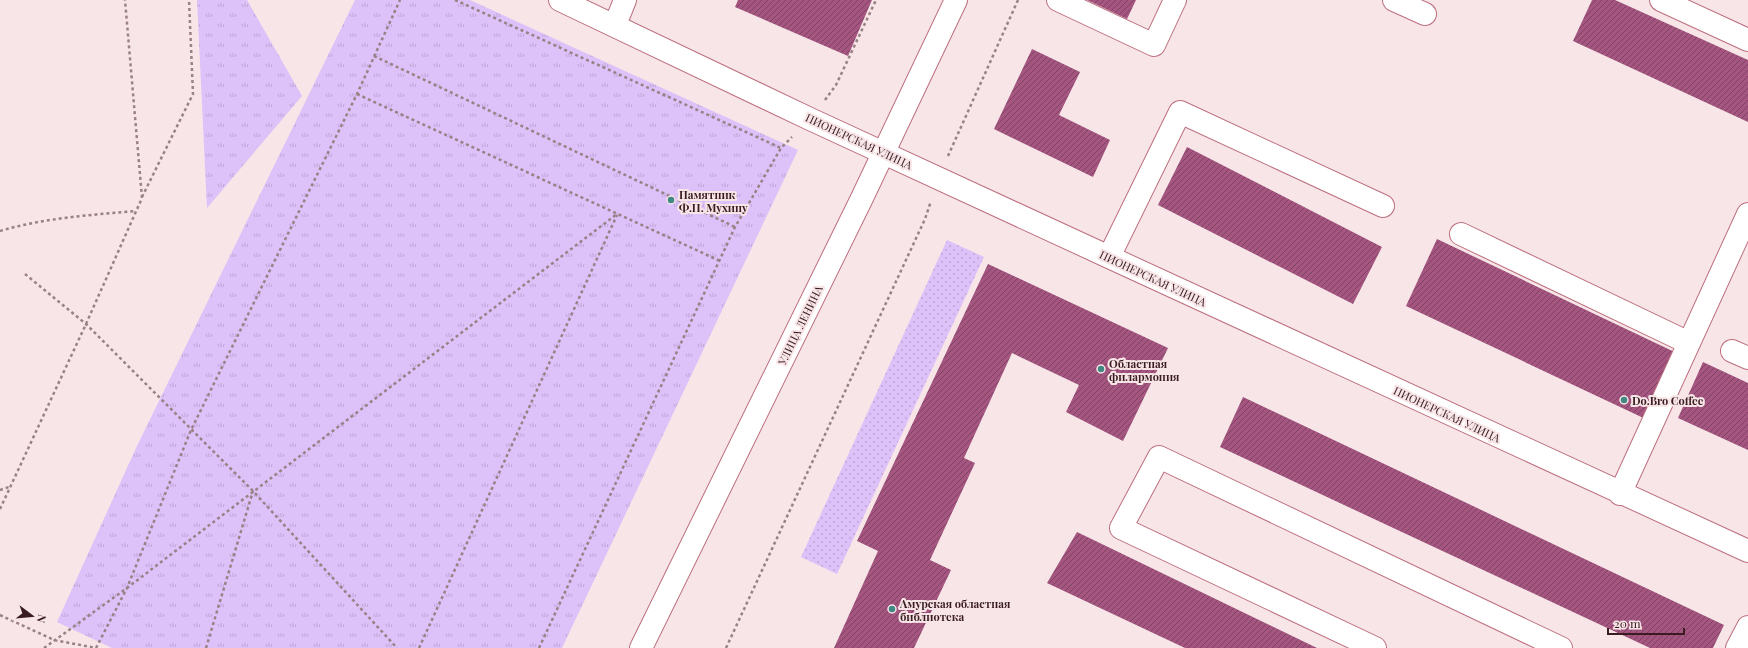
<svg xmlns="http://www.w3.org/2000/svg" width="1748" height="648" font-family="'Playfair Display',serif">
  <defs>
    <pattern id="grass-dots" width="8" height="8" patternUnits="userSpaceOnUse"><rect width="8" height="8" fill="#ddc1f9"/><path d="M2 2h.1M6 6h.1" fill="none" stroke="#bea5d5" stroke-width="1.8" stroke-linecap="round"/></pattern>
    <pattern id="park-tufts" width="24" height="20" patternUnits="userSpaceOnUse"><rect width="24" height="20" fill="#ddc1f9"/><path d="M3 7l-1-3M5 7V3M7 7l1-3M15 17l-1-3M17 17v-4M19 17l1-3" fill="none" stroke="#bea5d5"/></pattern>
    <pattern id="building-hatch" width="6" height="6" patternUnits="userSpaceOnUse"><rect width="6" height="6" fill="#a45580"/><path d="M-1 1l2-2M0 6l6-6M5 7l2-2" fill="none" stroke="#7f4262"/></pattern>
  </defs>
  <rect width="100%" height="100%" fill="#f7e5e7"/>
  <path fill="url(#grass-dots)" d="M 947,240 L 984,257 L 837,574 L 801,557 Z"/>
  <path fill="url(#park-tufts)" d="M 197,0 L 247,0 L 302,96 L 207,208 Z
    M 355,0 L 470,0 L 798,150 L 562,648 L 112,648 L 57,622 L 137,446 Z"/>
  <path fill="url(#building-hatch)" d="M 738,0 L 872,0 L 848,56 L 735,7 Z
    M 1087,0 L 1136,0 L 1127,19 Z
    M 1592,0 L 1615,0 L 1748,60 L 1748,122 L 1573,41 Z
    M 1032,49 L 1080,72 L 1059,115 L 1110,140 L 1093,177 L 994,129 Z
    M 1187,147 L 1382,247 L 1353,304 L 1158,205 Z
    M 1437,239 L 1683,356 L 1652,422 L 1406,306 Z
    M 988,264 L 1168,348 L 1123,441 L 1066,412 L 1079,385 L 1012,353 L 964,458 L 975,463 L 930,560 L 951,570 L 914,648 L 834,648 L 878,551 L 857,541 Z
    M 1703,362 L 1748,383 L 1748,450 L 1678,418 Z
    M 1243,397 L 1724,625 L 1713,648 L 1650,648 L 1220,447 Z
    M 1077,532 L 1317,648 L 1185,648 L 1047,583 Z"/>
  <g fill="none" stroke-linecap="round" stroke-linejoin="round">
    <defs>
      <path id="minor" d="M 560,0 L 810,119 L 1109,257 L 1748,551
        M 1058,0 L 1154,45 L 1175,0
        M 1394,0 L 1425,14
        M 1661,0 L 1748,40
        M 615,25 L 625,0
        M 1461,234 L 1689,343
        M 1109,257 L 1180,112 L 1383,206
        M 1732,351 L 1748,358
        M 1620,494 L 1748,214
        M 1375,648 L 1121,528 L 1159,457 L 1561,648
        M 1737,648 L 1748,627"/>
      <path id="major" d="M 641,648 L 862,198 L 956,0"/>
    </defs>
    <use href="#minor" stroke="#bd6f7e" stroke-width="24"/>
    <use href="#major" stroke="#bd6f7e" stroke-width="24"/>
    <path stroke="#9a8185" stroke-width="2.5" stroke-dasharray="3 3" stroke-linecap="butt" d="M 455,0 L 781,148
      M 374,56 L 735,227
      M 357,94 L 720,261
      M 825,100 L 836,85 L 876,0
      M 948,156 L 1018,0
      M 142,197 L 193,94 L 189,0
      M 0,231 C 44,218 90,215 136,211
      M 25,274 L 86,324 L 253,491 L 397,648
      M 0,490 L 9,487
      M 0,509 L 86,324 L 142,198 L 125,0
      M 0,615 L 54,640 L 96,648
      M 44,648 L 127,588 L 617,214
      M 96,648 L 127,588 L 191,430 L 357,94 L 400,0
      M 206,648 L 253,491
      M 419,648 L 617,215
      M 539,648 L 735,227 L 781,148 L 792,137
      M 726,648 L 925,219 L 931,201"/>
    <use href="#minor" stroke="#fff" stroke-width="22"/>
    <use href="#major" stroke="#fff" stroke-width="22"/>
  </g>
  <g fill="#428882" stroke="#f7e5e7" stroke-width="1.5">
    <circle cx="671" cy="200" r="4"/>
    <circle cx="1101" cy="369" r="4"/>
    <circle cx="1624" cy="400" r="4"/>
    <circle cx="892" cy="609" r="4"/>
  </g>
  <g text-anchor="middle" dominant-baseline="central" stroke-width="4" stroke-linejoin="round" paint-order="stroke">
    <g font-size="11" fill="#3a1b21" stroke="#f7e5e7">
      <text transform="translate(859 141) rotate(25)">ПИОНЕРСКАЯ УЛИЦА</text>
      <text transform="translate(1153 278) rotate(25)">ПИОНЕРСКАЯ УЛИЦА</text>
      <text transform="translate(800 325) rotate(-64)">УЛИЦА ЛЕНИНА</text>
      <text transform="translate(1447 414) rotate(25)">ПИОНЕРСКАЯ УЛИЦА</text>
    </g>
    <g font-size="11" font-weight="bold" fill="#3a1b21" stroke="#f7e5e7" text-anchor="start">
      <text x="679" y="194">Памятник<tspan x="679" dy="13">Ф.Н. Мухину</tspan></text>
      <text x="1109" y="363">Областная<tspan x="1109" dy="13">филармония</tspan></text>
      <text x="1632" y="400">Do.Bro Coffee</text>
      <text x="900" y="603">Амурская областная<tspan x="900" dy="13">библиотека</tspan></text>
    </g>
  </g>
  <g transform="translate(32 616) rotate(106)" stroke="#f7e5e7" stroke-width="3" paint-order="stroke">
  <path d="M0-3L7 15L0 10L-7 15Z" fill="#3a1b21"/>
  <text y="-6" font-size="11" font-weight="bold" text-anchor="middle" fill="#3a1b21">N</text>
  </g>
  <path d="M1608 628v6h76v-6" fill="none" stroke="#3a1b21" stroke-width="2"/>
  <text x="1614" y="628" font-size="12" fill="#3a1b21" stroke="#f7e5e7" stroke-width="3" paint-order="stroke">20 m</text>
</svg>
